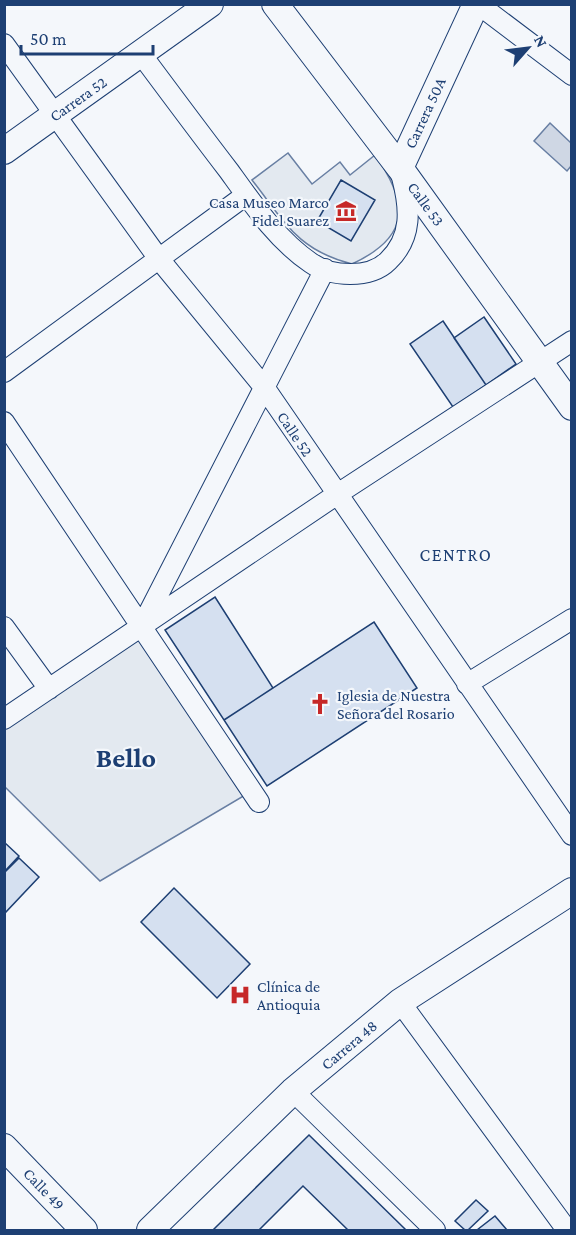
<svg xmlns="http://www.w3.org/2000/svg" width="576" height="1235" font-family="'Crimson Pro',serif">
  <rect width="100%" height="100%" fill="#f4f7fb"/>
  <path fill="#e3e9f0" stroke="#687fa3" stroke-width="1.5" d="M 288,153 L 312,184 L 340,162 L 350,175 L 375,155 C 410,204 410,237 352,264 C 297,250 285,222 252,180 Z
    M 142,626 L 252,791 L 100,881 L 5,787 L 4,719 Z"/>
  <path fill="#cfd7e4" stroke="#687fa3" stroke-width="1.5" d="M 550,123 L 571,143 L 571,166 L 567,171 L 534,141 Z"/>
  <path fill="#d5e0f0" stroke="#1d3f73" stroke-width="1.5" d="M 341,180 L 375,200 L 351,241 L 317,221 Z
    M 484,317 L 516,364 L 486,385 L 454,338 Z
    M 443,321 L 486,385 L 453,407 L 410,344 Z
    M 215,597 L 273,688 L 224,720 L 165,630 Z
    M 374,622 L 417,688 L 267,786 L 224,720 Z
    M 4,842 L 19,856 L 4,872 Z
    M 19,858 L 39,877 L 4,914 L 4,873 Z
    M 174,888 L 250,964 L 217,998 L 141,922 Z
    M 309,1135 L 406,1230 L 348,1230 L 303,1186 L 259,1230 L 213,1230 Z
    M 476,1200 L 488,1211 L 468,1230 L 465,1230 L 455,1221 Z
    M 495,1216 L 507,1230 L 477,1230 Z"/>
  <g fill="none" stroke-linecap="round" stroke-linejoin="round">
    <defs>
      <path id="minor" d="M 478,4 L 572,75
        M 4,44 L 159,259 L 264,387 L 572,835
        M 141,54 C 170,93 199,132 229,171 C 252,203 277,240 311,263 C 331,277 370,279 388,261 C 413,237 410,208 402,177
        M 4,372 L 246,195
        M 4,422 L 259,802
        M 143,624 L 325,269
        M 4,627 L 49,689
        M 467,684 L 572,619
        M 4,719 L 336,495 L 572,341
        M 400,1002 L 567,1230
        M 293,1091 L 435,1230"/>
      <path id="major" d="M 275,4 L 400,168 L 572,407
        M 4,151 L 210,4
        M 400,168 L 476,4
        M 4,1147 L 84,1230
        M 150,1230 L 293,1091 L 400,1002 L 572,891"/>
    </defs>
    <use href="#minor" stroke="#1d3f73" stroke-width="22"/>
    <use href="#major" stroke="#1d3f73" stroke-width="28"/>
    <use href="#minor" stroke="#f4f7fb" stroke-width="20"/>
    <use href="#major" stroke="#f4f7fb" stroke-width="26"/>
  </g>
  <defs>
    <symbol id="museum-bare" viewBox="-9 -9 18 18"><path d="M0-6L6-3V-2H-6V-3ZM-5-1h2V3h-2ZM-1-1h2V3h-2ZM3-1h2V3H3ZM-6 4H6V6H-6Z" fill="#c62828" stroke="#f4f7fb" stroke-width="2.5" paint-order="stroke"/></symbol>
    <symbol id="church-bare" viewBox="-9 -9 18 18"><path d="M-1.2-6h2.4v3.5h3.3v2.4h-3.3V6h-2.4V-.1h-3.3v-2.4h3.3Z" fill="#c62828" stroke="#f4f7fb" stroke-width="2.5" paint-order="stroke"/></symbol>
    <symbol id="hospital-bare" viewBox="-9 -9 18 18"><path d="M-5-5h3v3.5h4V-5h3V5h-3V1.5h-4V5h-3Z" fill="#c62828" stroke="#f4f7fb" stroke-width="2.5" paint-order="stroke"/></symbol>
  </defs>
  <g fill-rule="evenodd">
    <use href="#museum-bare" x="331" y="196" width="30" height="30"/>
    <use href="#church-bare" x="305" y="689" width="30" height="30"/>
    <use href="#hospital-bare" x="225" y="980" width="30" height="30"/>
  </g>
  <g text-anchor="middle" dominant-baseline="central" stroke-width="4.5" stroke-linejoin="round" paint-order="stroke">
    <g font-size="16" fill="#1d3f73" stroke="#f4f7fb">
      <text transform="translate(78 99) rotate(-35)">Carrera 52</text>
      <text transform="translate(425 113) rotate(-65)">Carrera 50A</text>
      <text transform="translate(426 204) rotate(54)">Calle 53</text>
      <text transform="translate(295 434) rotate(56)">Calle 52</text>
      <text transform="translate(349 1045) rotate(-40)">Carrera 48</text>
      <text transform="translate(44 1189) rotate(46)">Calle 49</text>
    </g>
    <g font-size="16" fill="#1d3f73" stroke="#f4f7fb" text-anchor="start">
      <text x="329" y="202" text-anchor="end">Casa Museo Marco<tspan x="329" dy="18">Fidel Suarez</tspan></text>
      <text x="337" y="695">Iglesia de Nuestra<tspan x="337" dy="18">Señora del Rosario</tspan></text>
      <text x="257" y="986">Clínica de<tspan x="257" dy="18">Antioquia</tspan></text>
    </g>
    <g font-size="18" letter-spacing="1.5" fill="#1d3f73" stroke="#f4f7fb">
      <text x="456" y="555">CENTRO</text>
    </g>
    <g font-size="28" font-weight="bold" fill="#1d3f73" stroke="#f4f7fb">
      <text x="126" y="757">Bello</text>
    </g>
  </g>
  <rect width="576" height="1235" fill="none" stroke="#1d3f73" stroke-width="12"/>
  <g transform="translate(528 48) rotate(62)" stroke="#f4f7fb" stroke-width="4.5" paint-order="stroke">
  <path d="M0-4.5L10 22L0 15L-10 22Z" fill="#1d3f73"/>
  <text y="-9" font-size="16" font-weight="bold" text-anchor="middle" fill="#1d3f73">N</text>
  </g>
  <path d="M21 45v9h132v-9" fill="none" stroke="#1d3f73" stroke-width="3"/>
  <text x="30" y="45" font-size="18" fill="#1d3f73" stroke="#f4f7fb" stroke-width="4.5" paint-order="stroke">50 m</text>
</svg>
